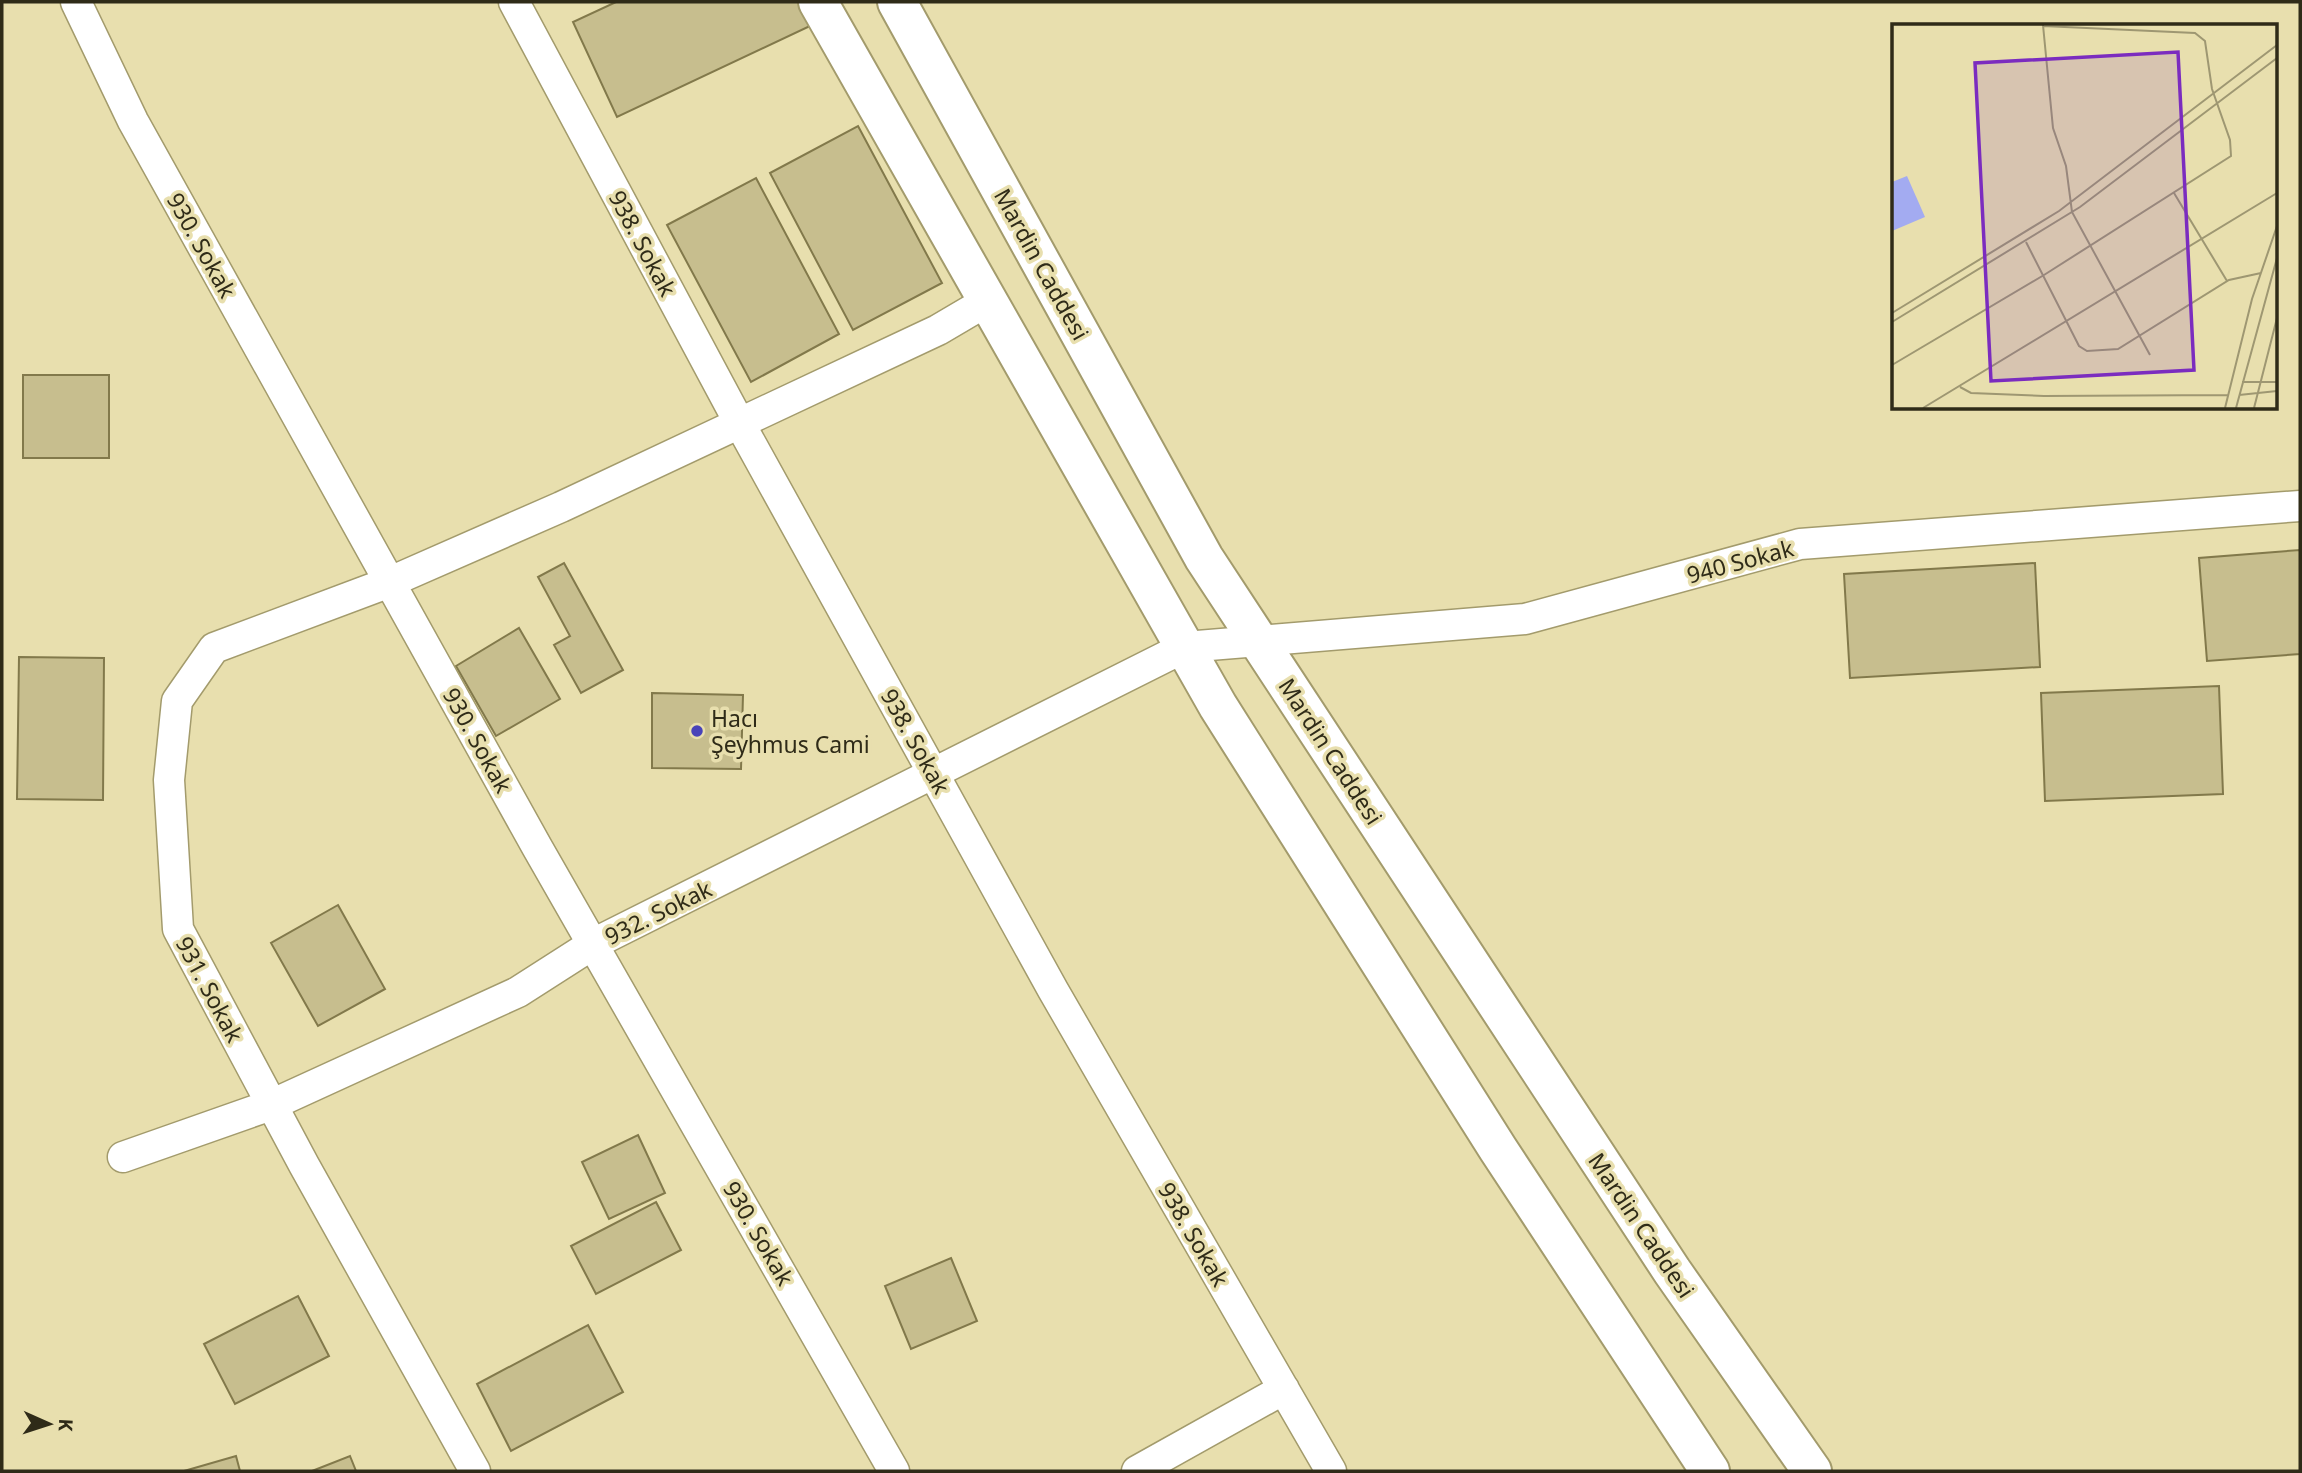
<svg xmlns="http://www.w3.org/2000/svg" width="2302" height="1473" font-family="'Noto Sans',sans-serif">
  <rect width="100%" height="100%" fill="#e8dfae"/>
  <path fill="#c7be8e" stroke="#82794b" stroke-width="2" d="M 616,2 L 798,2 L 810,26 L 617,117 L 573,22 Z
    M 858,126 L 942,283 L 853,330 L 770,173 Z
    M 756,178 L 839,334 L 751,382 L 667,225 Z
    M 23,375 L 109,375 L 109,458 L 23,458 Z
    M 2300,550 L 2300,654 L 2207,661 L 2199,558 Z
    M 564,563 L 623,670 L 581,693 L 554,645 L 570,636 L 538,577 Z
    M 2035,563 L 2040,667 L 1850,678 L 1844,574 Z
    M 519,628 L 560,699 L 496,736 L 456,666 Z
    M 19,657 L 104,658 L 103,800 L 17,799 Z
    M 2219,686 L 2223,794 L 2045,801 L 2041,693 Z
    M 652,693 L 743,695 L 741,769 L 652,768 Z
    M 338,905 L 385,989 L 318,1026 L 271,943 Z
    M 638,1135 L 665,1193 L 609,1219 L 582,1162 Z
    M 656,1202 L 681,1250 L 596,1294 L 571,1246 Z
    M 951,1258 L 977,1321 L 911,1349 L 885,1286 Z
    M 298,1296 L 329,1356 L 235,1404 L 204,1344 Z
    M 588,1325 L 623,1392 L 511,1451 L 477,1384 Z
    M 236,1456 L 240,1471 L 184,1471 Z
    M 350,1456 L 356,1471 L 312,1471 Z"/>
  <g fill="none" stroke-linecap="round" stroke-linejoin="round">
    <defs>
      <path id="street" d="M 76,2 L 133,121 L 537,847 L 894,1471
        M 514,2 L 740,424 L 1053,990 L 1331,1471
        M 123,1157 L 271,1105 L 518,992 L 593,944 L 1185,647 L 1525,619 L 1800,544 L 2300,506
        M 475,1471 L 304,1165 L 178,929 L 169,780 L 177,701 L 214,648 L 390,582 L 561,507 L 938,330 L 989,300
        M 1137,1471 L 1284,1389"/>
      <path id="secondary" d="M 818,2 L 1218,706 L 1498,1149 L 1710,1471
        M 897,2 L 1204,558 L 1672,1271 L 1812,1471"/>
    </defs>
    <use href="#street" stroke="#a39b6c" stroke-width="33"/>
    <use href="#secondary" stroke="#a39b6c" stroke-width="42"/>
    <use href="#street" stroke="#fff" stroke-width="30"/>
    <use href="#secondary" stroke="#fff" stroke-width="38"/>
  </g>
  <circle fill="#4843b9" stroke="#e8dfae" stroke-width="2.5" cx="697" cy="731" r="7"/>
  <g text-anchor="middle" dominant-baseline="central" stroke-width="7" stroke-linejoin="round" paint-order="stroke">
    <g font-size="23" fill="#2f2b18" stroke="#e8dfae">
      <text transform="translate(643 243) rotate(62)">938. Sokak</text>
      <text transform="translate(202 245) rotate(61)">930. Sokak</text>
      <text transform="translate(1042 264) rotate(61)">Mardin Caddesi</text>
      <text transform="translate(1740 561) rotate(-15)">940 Sokak</text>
      <text transform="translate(478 740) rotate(61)">930. Sokak</text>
      <text transform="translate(916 741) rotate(61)">938. Sokak</text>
      <text transform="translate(1331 751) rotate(57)">Mardin Caddesi</text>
      <text transform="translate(658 912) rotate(-26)">932. Sokak</text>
      <text transform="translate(210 989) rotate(62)">931. Sokak</text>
      <text transform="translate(1642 1225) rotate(56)">Mardin Caddesi</text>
      <text transform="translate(759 1233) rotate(60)">930. Sokak</text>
      <text transform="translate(1194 1234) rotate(60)">938. Sokak</text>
    </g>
    <g font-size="23" fill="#2f2b18" stroke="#e8dfae" text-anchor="start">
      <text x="711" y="718">Hacı<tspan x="711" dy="26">Şeyhmus Cami</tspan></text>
    </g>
  </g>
  <g transform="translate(1892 24)">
    <rect width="385" height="385" fill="#e8dfae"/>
    <path d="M 15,152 L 33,193 L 0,207 L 0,158 Z" fill="#a3abf1"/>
    <path fill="none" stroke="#9e9772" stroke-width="2" d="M 151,1 L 161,104 L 174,142 L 180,188 L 258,331M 282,169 L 335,257M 134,218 L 187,322 L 195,327 L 226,325 L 337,256 L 369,249M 0,289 L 167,187 L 385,21M 0,298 L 188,183 L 385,34M 0,341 L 152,251 L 339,132 L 338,116 L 320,65 L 313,17 L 303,9 L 151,2M 350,358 L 385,358M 68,363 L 79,369 L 152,372 L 336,371M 347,371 L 385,367M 31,384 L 385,169M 333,384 L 360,275 L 385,202M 344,384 L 385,234M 362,384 L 385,294"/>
    <path fill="#7b2cbf" fill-opacity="0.15" stroke="#7b2cbf" stroke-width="3.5" d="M 286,28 L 302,346 L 99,357 L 83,39 Z"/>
    <rect width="385" height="385" fill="none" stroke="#2f2b18" stroke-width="3.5"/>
  </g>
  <rect width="2302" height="1473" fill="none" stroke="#2f2b18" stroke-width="7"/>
  <g transform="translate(49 1424) rotate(93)" stroke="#e8dfae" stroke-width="5" paint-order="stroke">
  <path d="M0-5L12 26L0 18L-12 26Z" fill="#2f2b18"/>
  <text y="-10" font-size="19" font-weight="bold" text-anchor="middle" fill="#2f2b18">K</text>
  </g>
</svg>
